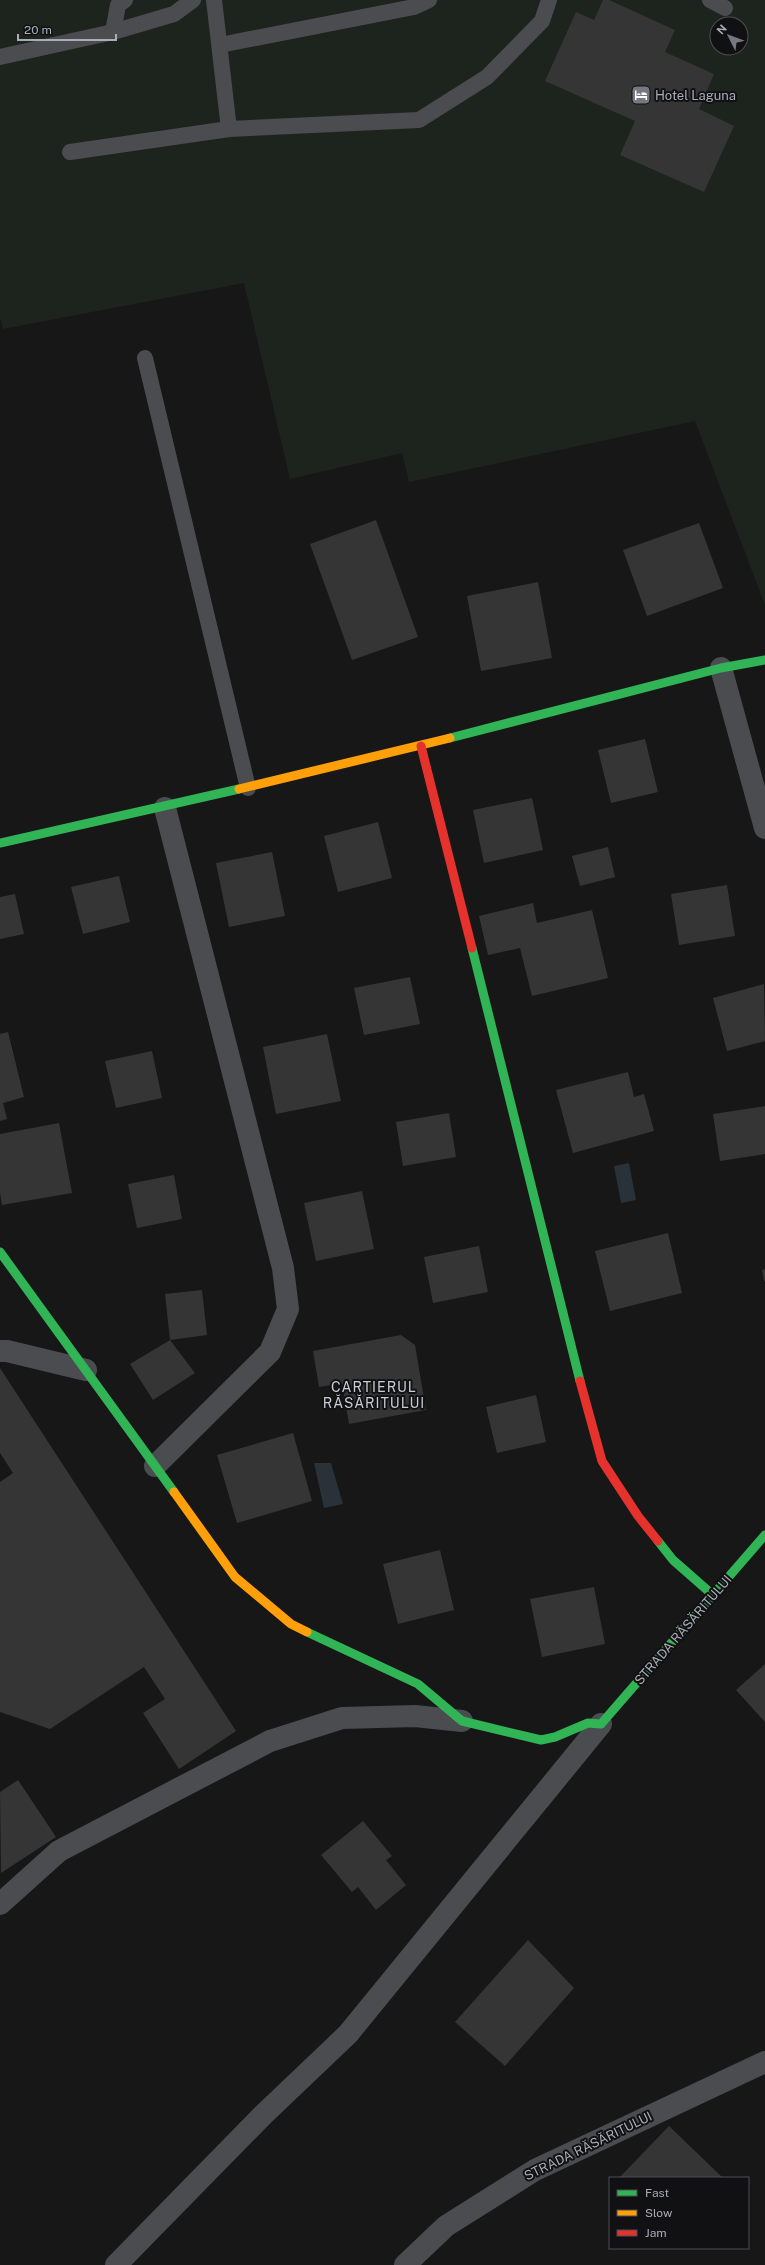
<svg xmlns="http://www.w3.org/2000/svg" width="765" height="2265" font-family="'Public Sans',sans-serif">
  <rect width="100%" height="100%" fill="#171717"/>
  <path fill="#1d241e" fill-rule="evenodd" d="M 0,0 L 765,0 L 765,605 L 695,421 L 409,482 L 402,453 L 290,479 L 244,283 L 3,329 L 0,318 ZM 717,24 L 741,24 L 741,48 L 717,48 Z"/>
  <path fill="#2a3239" d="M 629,1163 L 636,1200 L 621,1203 L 614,1166 Z
    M 314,1463 L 331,1463 L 343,1504 L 324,1508 Z"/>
  <path fill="#353536" d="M 603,0 L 609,0 L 675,30 L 665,52 L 714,74 L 699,109 L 734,126 L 704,192 L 620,155 L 635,121 L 545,81 L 576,12 L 594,20 Z
    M 376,520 L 418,637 L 352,660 L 310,544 Z
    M 699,523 L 723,588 L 647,616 L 623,550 Z
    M 538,582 L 552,658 L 481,671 L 467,596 Z
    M 645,739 L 658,792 L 611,803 L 598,750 Z
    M 532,798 L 543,850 L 484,863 L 473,810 Z
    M 378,822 L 392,878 L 338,892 L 324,836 Z
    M 608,847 L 615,877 L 580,886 L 572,856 Z
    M 272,852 L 285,916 L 229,927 L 216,863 Z
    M 119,876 L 130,922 L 83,934 L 71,887 Z
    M 727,885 L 735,936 L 679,945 L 671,894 Z
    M 15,894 L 24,934 L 0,939 L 0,897 Z
    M 533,903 L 537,923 L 592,910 L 608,978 L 532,996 L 520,948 L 488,955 L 479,916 Z
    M 410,977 L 420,1024 L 364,1035 L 354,988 Z
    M 764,984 L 765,1041 L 727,1051 L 713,998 Z
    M 8,1032 L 24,1097 L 3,1103 L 7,1119 L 0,1121 L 0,1034 Z
    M 327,1034 L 341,1101 L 276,1114 L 263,1047 Z
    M 152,1051 L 162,1098 L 116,1108 L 105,1061 Z
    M 628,1072 L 634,1097 L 644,1094 L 654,1131 L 573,1153 L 556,1090 Z
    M 765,1106 L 765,1154 L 720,1161 L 713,1114 Z
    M 449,1113 L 456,1157 L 403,1166 L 396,1122 Z
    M 59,1123 L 72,1193 L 2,1205 L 0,1193 L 0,1134 Z
    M 174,1175 L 182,1219 L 137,1228 L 128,1184 Z
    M 362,1191 L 374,1249 L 316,1261 L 304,1203 Z
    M 668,1233 L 682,1293 L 610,1311 L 595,1251 Z
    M 479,1246 L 488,1292 L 433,1303 L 424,1257 Z
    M 765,1269 L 765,1281 L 764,1281 L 762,1270 Z
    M 202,1290 L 207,1335 L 170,1340 L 165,1294 Z
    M 401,1335 L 415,1345 L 426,1410 L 349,1424 L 342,1383 L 319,1387 L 313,1351 Z
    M 170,1340 L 195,1373 L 153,1400 L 130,1364 Z
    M 0,1368 L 236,1731 L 179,1769 L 143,1713 L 165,1699 L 144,1667 L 50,1729 L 0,1712 L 0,1482 L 13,1473 L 0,1453 Z
    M 536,1395 L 546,1442 L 497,1453 L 486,1407 Z
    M 293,1433 L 312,1501 L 237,1523 L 217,1455 Z
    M 440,1550 L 454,1610 L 398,1624 L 383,1564 Z
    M 594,1587 L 605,1644 L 542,1657 L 530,1599 Z
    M 765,1664 L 765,1722 L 736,1690 Z
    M 18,1780 L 56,1837 L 1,1873 L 0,1792 Z
    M 363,1821 L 392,1856 L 386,1860 L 406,1885 L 376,1910 L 358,1887 L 352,1892 L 321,1855 Z
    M 528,1940 L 574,1988 L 505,2066 L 455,2022 Z
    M 669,2126 L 723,2178 L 619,2178 Z"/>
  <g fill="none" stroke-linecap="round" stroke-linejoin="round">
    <path stroke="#4b4c50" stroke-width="16" d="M 214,0 L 229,129
      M 710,0 L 725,8
      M 113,32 L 118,5 L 125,0
      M 220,45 L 414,7 L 429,0
      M 0,57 L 113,32 L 174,14 L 193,0
      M 70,152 L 229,129 L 419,120 L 487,77 L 542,21 L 549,0
      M 145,358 L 248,788"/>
    <path stroke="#4b4c50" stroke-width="22" d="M 721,668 L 765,828
      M 0,1351 L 7,1351 L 86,1370
      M 155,1466 L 270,1352 L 288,1309 L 283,1268 L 165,808
      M 0,1904 L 59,1851 L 270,1741 L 342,1718 L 415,1716 L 462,1721
      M 116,2265 L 263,2115 L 348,2034 L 601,1724
      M 405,2265 L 446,2226 L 535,2170 L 765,2062"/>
    <path stroke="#30b455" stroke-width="9" d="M 450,738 L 721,668 L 765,660
      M 0,843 L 239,789
      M 472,948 L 580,1381
      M 0,1252 L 174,1492
      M 658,1541 L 673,1560 L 714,1596
      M 307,1632 L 418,1684 L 462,1721 L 541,1740 L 555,1737 L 588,1723 L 601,1724 L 765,1535"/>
    <path stroke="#ff9f0a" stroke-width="9" d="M 239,789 L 450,738
      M 174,1492 L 235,1577 L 291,1624 L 307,1632"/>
    <path stroke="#e5322d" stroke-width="9" d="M 421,746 L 472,948
      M 580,1381 L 602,1461 L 638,1516 L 658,1541"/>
  </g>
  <defs>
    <symbol id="hotel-square" viewBox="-11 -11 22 22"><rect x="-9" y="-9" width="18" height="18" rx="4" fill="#757880" stroke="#111113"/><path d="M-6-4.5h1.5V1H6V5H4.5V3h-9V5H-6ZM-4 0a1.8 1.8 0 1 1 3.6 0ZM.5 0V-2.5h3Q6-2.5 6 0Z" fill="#fff"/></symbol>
  </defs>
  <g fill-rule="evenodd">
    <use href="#hotel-square" x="630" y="84" width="22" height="22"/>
  </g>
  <g text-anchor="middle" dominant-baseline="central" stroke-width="4" stroke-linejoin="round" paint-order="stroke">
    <g font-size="13" fill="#a8adb8" stroke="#111113" text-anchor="start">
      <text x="655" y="95">Hotel Laguna</text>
    </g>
    <g font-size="13" fill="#a8adb8" stroke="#111113">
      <text transform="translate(683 1630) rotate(-49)">STRADA RĂSĂRITULUI</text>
      <text transform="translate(588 2146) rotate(-26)">STRADA RĂSĂRITULUI</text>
    </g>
    <g font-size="14" letter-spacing="1" fill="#c9ccd4" stroke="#111113">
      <text x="374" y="1387">CARTIERUL<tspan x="374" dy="16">RĂSĂRITULUI</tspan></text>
    </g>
  </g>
  <rect x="609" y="2177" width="140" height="72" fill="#111113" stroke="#4d4f55"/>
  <rect x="617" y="2190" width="20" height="6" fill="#30b455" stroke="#4d4f55"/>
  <text x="645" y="2197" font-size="12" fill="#a8adb8">Fast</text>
  <rect x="617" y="2210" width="20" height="6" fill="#ff9f0a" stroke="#4d4f55"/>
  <text x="645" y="2217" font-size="12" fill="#a8adb8">Slow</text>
  <rect x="617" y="2230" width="20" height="6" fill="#e5322d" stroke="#4d4f55"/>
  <text x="645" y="2237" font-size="12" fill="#a8adb8">Jam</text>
  <g transform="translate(729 36) rotate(312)"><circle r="19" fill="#111113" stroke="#4d4f55"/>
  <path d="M0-3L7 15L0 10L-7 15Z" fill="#757880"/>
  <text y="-6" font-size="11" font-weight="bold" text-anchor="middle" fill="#a8adb8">N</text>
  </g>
  <path d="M18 34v6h98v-6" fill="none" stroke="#a8adb8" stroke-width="2"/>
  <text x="24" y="34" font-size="12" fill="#a8adb8" stroke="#111113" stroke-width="3" paint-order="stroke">20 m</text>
</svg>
